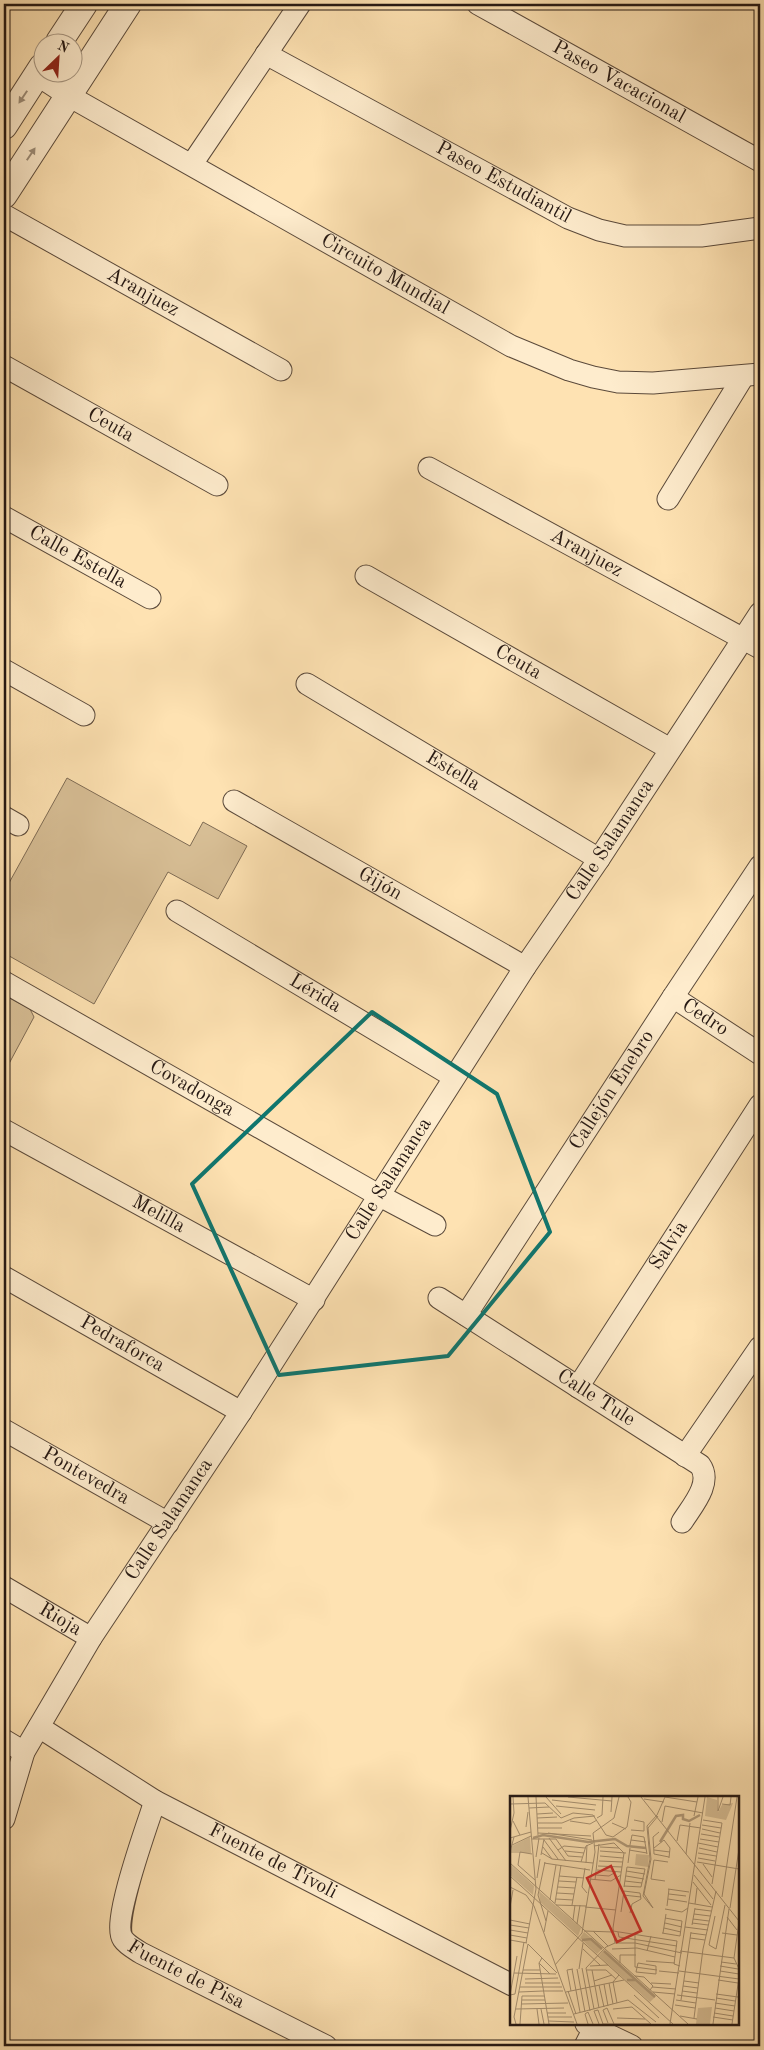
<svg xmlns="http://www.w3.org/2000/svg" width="764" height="2050" font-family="'Old Standard TT',serif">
  <rect width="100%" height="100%" fill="#fee2b2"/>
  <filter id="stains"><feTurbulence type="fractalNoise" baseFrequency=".004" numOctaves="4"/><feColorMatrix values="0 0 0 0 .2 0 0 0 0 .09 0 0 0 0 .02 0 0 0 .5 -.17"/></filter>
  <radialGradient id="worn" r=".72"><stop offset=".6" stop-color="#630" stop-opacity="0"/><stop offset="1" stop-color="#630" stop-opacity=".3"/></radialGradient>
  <path fill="#d9c097" stroke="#7f6c55" d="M 67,778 L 190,846 L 203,822 L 247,846 L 218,899 L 168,872 L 94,1004 L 4,953 L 4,892 Z
    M 4,995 L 30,1009 L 34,1017 L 4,1073 Z"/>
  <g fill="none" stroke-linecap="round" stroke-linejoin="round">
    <defs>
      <g id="minor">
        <path id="s1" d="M 478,4 L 760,161"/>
        <path id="s2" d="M 266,54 L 568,218 L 599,230 L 625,236 L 701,236 L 760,228"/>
        <path id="s3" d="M 37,75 L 69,96 L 511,346 L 569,370 L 593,377 L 618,382 L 653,383 L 760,374"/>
        <path d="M 192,164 L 300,4"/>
        <path id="s4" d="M 4,215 L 281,370"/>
        <path id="s5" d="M 4,366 L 217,485"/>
        <path id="s6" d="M 429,468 L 760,648"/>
        <path d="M 668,499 L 743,377"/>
        <path id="s7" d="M 4,517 L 150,598"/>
        <path id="s8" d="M 366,576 L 670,749"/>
        <path d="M 4,670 L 84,715"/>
        <path id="s9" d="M 307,684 L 599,859"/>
        <path id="s10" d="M 234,801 L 525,967"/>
        <path d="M 4,817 L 18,825"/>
        <path id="s11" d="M 177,911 L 454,1077"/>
        <path id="s12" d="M 4,982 L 380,1196 L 435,1225"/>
        <path id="s13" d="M 673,997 L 760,1054"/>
        <path id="s14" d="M 4,1130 L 314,1300"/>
        <path id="s15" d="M 4,1277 L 241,1412"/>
        <path id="s16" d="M 439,1298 L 700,1465 C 713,1483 692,1506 682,1522"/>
        <path id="s17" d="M 466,1315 L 673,997 L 760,866"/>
        <path id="s18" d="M 578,1387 L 760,1105"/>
        <path id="s19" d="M 4,1430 L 168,1523"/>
        <path d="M 685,1456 L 760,1347"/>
        <path id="s20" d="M 4,1587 L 91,1638"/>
        <path id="s21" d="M 39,1727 L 155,1801 L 512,1985"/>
        <path d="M 4,1740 L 24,1752"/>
        <path id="s22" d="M 155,1801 C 148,1823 111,1923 123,1939 C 127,1945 135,1949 141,1953 L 326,2046"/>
        <path id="s23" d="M 4,1819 L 24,1752 L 91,1638 L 241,1412 L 525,967 L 599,859 L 760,613"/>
        <path d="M 586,2024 L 632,2046"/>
        <path d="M 585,2046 L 594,2028"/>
      </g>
      <path id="tertiary" d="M 59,42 L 84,4
        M 4,126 L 42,67
        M 4,195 L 128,4"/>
    </defs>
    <use href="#minor" stroke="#5b4a3b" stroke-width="23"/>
    <use href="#tertiary" stroke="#5b4a3b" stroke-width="28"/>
    <use href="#minor" stroke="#feeccd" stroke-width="21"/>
    <use href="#tertiary" stroke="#feeccd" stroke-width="26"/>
  </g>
  <defs><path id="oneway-solid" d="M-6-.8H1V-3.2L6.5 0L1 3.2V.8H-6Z" transform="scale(1.25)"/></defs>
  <g fill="#9c8d79">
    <use href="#oneway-solid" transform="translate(23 97) rotate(124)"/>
    <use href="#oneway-solid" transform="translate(31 154) rotate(-56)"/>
  </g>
  <path fill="none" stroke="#0f766e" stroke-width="4" stroke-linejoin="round" d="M 372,1012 L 497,1094 L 550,1232 L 448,1356 L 279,1375 L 192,1184 Z"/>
  <g text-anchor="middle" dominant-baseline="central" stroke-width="4" stroke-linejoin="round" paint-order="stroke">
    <g font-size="20" fill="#251813" stroke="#feeccd">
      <text stroke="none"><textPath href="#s1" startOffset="161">Paseo Vacacional</textPath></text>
      <text stroke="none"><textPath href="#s2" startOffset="270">Paseo Estudiantil</textPath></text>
      <text stroke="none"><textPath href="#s3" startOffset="401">Circuito Mundial</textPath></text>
      <text stroke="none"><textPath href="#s4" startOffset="159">Aranjuez</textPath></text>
      <text stroke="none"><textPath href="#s5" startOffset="122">Ceuta</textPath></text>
      <text stroke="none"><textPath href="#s6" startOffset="179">Aranjuez</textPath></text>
      <text stroke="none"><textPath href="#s7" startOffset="84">Calle Estella</textPath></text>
      <text stroke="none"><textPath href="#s8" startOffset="175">Ceuta</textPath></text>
      <text stroke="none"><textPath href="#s9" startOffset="170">Estella</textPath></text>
      <text stroke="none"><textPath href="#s23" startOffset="1154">Calle Salamanca</textPath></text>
      <text stroke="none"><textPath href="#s10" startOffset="168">Gijón</textPath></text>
      <text stroke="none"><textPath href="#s11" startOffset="161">Lérida</textPath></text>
      <text stroke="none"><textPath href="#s13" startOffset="38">Cedro</textPath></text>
      <text stroke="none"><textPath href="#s12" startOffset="216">Covadonga</textPath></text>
      <text stroke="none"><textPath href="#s17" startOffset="268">Callejón Enebro</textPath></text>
      <text stroke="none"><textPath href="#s23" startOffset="749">Calle Salamanca</textPath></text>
      <text stroke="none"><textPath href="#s14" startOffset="176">Melilla</textPath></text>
      <text stroke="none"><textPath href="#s18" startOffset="168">Salvia</textPath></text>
      <text stroke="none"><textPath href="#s15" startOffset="136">Pedraforca</textPath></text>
      <text stroke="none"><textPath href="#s16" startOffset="186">Calle Tule</textPath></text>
      <text stroke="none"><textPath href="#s19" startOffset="94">Pontevedra</textPath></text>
      <text stroke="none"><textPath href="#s23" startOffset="344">Calle Salamanca</textPath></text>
      <text stroke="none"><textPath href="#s20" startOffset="65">Rioja</textPath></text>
      <text stroke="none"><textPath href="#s21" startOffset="270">Fuente de Tívoli</textPath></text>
      <text stroke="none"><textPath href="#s22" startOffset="216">Fuente de Pisa</textPath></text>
    </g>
  </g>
  <g transform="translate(510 1796)">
    <rect width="229" height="229" fill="#fee2b2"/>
    <path d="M 197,1 L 207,4 L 208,16 L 212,9 L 223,7 L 216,24 L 195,20 ZM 20,41 L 21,57 L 0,57 L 2,50 ZM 126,58 L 139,59 L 138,71 L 125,69 ZM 0,68 L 24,90 L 23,99 L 0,79 ZM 29,95 L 71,132 L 68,140 L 30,106 ZM 74,136 L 93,152 L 87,158 L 70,142 ZM 94,154 L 146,200 L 140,206 L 89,160 ZM 202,211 L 200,228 L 186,228 L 188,212 Z" fill="#d9c097"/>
    <path fill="none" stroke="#b49d7c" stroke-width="2.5" d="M 23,42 L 33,39 L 78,46 L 105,43 L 117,50 L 136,52M 150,46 L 166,20 L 173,19 L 173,23 L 179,25 L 190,19M 72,144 L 81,143 L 92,153M 94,155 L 126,184M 117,184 L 126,184 L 145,201"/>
    <path fill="none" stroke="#a79172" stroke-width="1" d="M 26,1 L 28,39M 36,1 L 51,18M 58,1 L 102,5M 131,1 L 229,125M 155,1 L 187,6M 208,1 L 208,15 L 213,1M 134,3 L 154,6M 42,4 L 86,9M 0,8 L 35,7 L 51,22 L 63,17 L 83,19 L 96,39 L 103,41 L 117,31 L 121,6 L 118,1M 212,8 L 220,9 L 221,1M 46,10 L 85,14M 155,10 L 193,17M 19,12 L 39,11M 101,16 L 102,1M 27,18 L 43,17M 148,20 L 138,32 L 141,63 L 134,98 L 143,112 L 133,100 L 140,63 L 137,30 L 147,19 L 155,1M 184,20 L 188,1M 27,22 L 47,21M 87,22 L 92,19 L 93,1M 193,24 L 212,27M 3,25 L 10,39M 60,25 L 80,28 L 87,24M 152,26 L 155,10M 28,27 L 52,27 L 64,22 L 85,20M 102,27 L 116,33M 192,29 L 211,32M 16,31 L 18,16M 28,32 L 52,32M 192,33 L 210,37M 121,34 L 134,35 L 134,26 L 124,24M 0,35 L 4,17 L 3,1M 149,36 L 143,41 L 144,58 L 159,61M 28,37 L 81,40M 38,37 L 82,44M 191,38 L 209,41M 0,42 L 21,36M 39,42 L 56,65M 22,43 L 46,43 L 58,60 L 72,61M 190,43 L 209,46M 34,44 L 48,63M 121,44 L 136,46M 167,45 L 170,29 L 191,32M 188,47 L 208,51M 2,49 L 21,40M 120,49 L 122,39 L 134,41 L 137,58M 84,50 L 104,47 L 114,57 L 103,132 L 105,147M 33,51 L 42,63M 90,51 L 109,52M 144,52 L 154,44 L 160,52 L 159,62M 189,52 L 207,56M 48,54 L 54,50 L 75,52M 119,54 L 137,57M 144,54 L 160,56M 55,55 L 74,57M 90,55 L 116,57M 0,56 L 4,41M 32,57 L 42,63 L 83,67M 188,57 L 206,60M 22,58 L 10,56 L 8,69 L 25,84M 176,58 L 180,27M 31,59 L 34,43M 90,60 L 113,62M 26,61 L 29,42M 188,62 L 205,65M 89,65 L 113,66M 35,66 L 28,99 L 36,125M 71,66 L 76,50 L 83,47M 187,66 L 229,73M 0,67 L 178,228M 34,67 L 80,74M 76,67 L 77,49M 118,67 L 120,52M 193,68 L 202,81M 88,70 L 112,71M 75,72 L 72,91 L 77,97M 87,74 L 111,76M 116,75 L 135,78M 86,79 L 99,80 L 106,76M 184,79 L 203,103M 0,80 L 163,228M 49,80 L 74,82M 116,80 L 134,83M 27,82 L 30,63M 79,83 L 101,85 L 111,79M 85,84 L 89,48M 49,85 L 66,86M 115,85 L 132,87M 155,85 L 141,83 L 144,64 L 158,66M 183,86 L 201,109M 202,88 L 212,27M 0,91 L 16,99 L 24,110 L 67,228M 48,91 L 65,92M 114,91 L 117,71 L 135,73 L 131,91 L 114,90M 158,93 L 179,96M 47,97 L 64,98M 159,98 L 176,100M 113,99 L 131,101M 212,101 L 227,1M 46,103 L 63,104M 158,103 L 177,106M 40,104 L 46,69M 45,107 L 51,69M 179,107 L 202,111M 185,108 L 187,92M 46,109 L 76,110M 62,109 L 67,81M 157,110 L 159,93M 0,111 L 3,94M 75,111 L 106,114M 220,112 L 229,53M 155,113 L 172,116 L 178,112M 185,113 L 201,115M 111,116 L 114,95 L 130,97 L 131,103 L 122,108 L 120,117M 184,118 L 200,120M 205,120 L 199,149 L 206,153 L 215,109M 217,121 L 227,134M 183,123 L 199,125M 0,124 L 20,128M 63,124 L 65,109M 229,126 L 224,162 L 229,173M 155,127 L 172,131M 182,127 L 198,129M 67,128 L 70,109M 0,129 L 19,132M 182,129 L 185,112M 175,131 L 198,134M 154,132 L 171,136M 0,134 L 18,137M 74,135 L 103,136M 83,135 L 98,150M 103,135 L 167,145 L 164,168 L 170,170M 34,136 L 38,115M 108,136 L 109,141 L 167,150M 152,137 L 170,140 L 172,125 L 155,122M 153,137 L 156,118M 181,137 L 196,139M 212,137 L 227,139M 0,139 L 17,142M 180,142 L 195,144M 0,144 L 17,147M 16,147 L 26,93 L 18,1M 18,148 L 47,177M 73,153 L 90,169M 102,153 L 127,152 L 165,161M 137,155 L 141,140M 170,155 L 224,162M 32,162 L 29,167 L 39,228M 136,165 L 165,167M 211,166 L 226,168M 29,167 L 40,178M 110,167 L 110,159 L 126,159M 128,167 L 146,170 L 146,178 L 126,176 ZM 45,169 L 72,137 L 85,56 L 83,37 L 104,22 L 109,1M 80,170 L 98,169M 210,170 L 228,173M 125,171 L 125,137M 125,171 L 147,174M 72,172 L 80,215M 76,172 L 96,151 L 105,147 L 125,147 L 172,157M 76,172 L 84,213M 62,173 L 70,216M 67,173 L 75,216M 69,173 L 73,147M 13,174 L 30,174M 77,174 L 96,174 L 106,183M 82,174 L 89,212M 149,175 L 169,177M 169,175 L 229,183M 210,175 L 229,178M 4,177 L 46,178M 125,180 L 134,181 L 143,190 L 140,194M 15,183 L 48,182M 208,184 L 228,187M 84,185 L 102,179M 174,185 L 189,187M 15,187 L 50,187M 99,187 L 103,208M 141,187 L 161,188M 94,188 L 98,210M 89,189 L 94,211M 173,190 L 188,192M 10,191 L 52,191M 142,191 L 166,193M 33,195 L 53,195M 58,195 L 66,218M 61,195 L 57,174 L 63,173M 172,195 L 187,197M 9,196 L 33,195M 56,196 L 114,184M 143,196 L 165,198M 5,198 L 14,146M 5,198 L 0,199 L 7,160M 206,198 L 228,201M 124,199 L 149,222M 167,199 L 205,204M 12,200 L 34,200M 206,202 L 225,205M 12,204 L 35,204M 166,204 L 186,207M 171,204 L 181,136M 107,207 L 103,186 L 109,179M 205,207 L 225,210M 11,208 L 58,207M 165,209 L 185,212M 122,211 L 141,228M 205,212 L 224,215M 6,213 L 54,212M 27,213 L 29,228M 31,213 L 34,228M 103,213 L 122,211M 37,217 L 56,217M 204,217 L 223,220M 64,218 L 118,204 L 146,226M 170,220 L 187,223M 38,221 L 62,221M 203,221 L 223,224M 107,222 L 135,223M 184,222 L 193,153 L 206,95M 38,225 L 64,226M 98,227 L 93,214 L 97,212 L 104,228M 6,228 L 4,221 L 18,148M 10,228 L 12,200M 78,228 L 75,218 L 78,216 L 83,228M 89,228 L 84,215 L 88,214 L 93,228M 92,228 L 140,228M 160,228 L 195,1M 203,228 L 219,113M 222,228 L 229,182"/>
    <path fill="#d62828" fill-opacity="0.15" stroke="#d62828" stroke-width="2.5" d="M 101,70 L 131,135 L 107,146 L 77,82 Z"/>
    <rect width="229" height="229" fill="none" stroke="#251813" stroke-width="2.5"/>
  </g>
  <rect width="764" height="2050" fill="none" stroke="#fee2b2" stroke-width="20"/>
  <rect x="5" y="5" width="754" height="2040" fill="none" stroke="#251813" stroke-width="2.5"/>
  <rect x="10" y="10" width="744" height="2030" fill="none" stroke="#251813"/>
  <g transform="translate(58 58) rotate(25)"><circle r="24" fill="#feeccd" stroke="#a79783"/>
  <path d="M0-4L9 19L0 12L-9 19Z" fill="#8f2418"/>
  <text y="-8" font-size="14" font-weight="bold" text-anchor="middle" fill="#251813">N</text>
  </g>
  <rect width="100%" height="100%" filter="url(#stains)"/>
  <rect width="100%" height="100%" fill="url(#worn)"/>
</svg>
